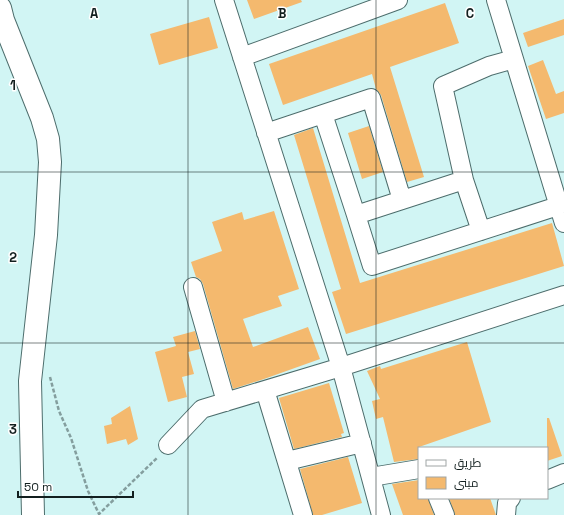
<svg xmlns="http://www.w3.org/2000/svg" width="564" height="515" font-family="'Space Grotesk',Cairo,sans-serif">
  <rect width="100%" height="100%" fill="#d1f5f4"/>
  <path fill="#f4b96e" d="M 247,0 L 301,0 L 302,2 L 254,19 Z
    M 445,3 L 459,43 L 390,67 L 424,177 L 407,182 L 381,95 L 376,89 L 372,74 L 283,105 L 269,64 Z
    M 209,17 L 218,48 L 159,65 L 150,34 Z
    M 564,19 L 564,35 L 528,47 L 523,33 Z
    M 543,60 L 556,94 L 564,91 L 564,113 L 546,119 L 528,66 Z
    M 369,126 L 383,172 L 362,179 L 348,133 Z
    M 313,128 L 360,283 L 552,223 L 564,266 L 346,334 L 332,292 L 341,289 L 294,135 Z
    M 274,211 L 299,289 L 278,296 L 282,306 L 243,319 L 253,347 L 308,327 L 320,359 L 264,379 L 233,389 L 203,284 L 200,279 L 196,277 L 191,262 L 222,251 L 212,222 L 242,212 L 244,220 Z
    M 195,331 L 200,349 L 188,352 L 194,374 L 182,377 L 187,397 L 168,402 L 155,352 L 176,346 L 173,337 Z
    M 467,342 L 491,422 L 419,447 L 419,459 L 394,462 L 383,417 L 376,419 L 372,401 L 380,399 L 367,371 L 380,366 L 381,369 Z
    M 329,383 L 344,433 L 341,434 L 342,437 L 294,449 L 279,398 Z
    M 130,406 L 138,439 L 128,445 L 126,439 L 107,444 L 104,426 L 112,424 L 111,418 Z
    M 547,418 L 549,418 L 562,456 L 547,461 Z
    M 348,457 L 362,503 L 322,515 L 313,515 L 300,469 Z
    M 419,480 L 419,498 L 428,498 L 434,515 L 403,515 L 392,484 Z
    M 449,498 L 490,498 L 496,515 L 455,515 Z"/>
  <g fill="none" stroke-linecap="round" stroke-linejoin="round">
    <defs>
      <path id="minor" d="M 224,0 L 341,367 L 381,515
        M 496,0 L 564,223
        M 242,57 L 398,0
        M 323,114 L 356,215
        M 266,133 L 371,98 L 402,200
        M 464,180 L 356,215 L 372,266 L 558,206
        M 481,231 L 464,180 L 443,86 L 489,66 L 514,59
        M 193,287 L 226,402
        M 265,390 L 303,515
        M 168,445 L 202,409 L 341,367 L 564,295
        M 287,461 L 362,443
        M 371,477 L 419,469
        M 547,480 L 564,473
        M 438,498 L 445,515
        M 506,515 L 507,503 L 511,498"/>
      <path id="primary" d="M 0,8 L 3,20 L 42,118 L 48,139 L 50,162 L 46,235 L 30,381 L 33,515"/>
    </defs>
    <use href="#minor" stroke="#4d6d6c" stroke-width="20"/>
    <use href="#primary" stroke="#4d6d6c" stroke-width="24"/>
    <path stroke="#849e9e" stroke-width="2.5" stroke-dasharray="4 2" stroke-linecap="butt" d="M 50,377 L 59,411 L 71,438 L 88,491 L 99,514 L 158,457"/>
    <use href="#minor" stroke="#fff" stroke-width="18"/>
    <use href="#primary" stroke="#fff" stroke-width="22"/>
  </g>
  <path fill="none" stroke="#121f1f" stroke-width="1" stroke-opacity="0.55" d="M 188,0 L 188,515M 376,0 L 376,515M 0,172 L 564,172M 0,343 L 564,343"/>
  <g font-size="13" text-anchor="middle" font-weight="bold" fill="#121f1f" stroke="#fff" stroke-width="3" stroke-linejoin="round" paint-order="stroke">
    <text x="94" y="18">A</text>
    <text x="282" y="18">B</text>
    <text x="470" y="18">C</text>
    <text x="13" y="90">1</text>
    <text x="13" y="262">2</text>
    <text x="13" y="434">3</text>
  </g>
  <rect x="418" y="447" width="130" height="52" fill="#ffffff" stroke="#a0a5a5"/>
  <rect x="426" y="460" width="20" height="6" fill="#ffffff" stroke="#a0a5a5"/>
  <text x="454" y="467" font-size="12" fill="#121f1f">طريق</text>
  <rect x="426" y="477" width="20" height="12" fill="#f4b96e" stroke="#a0a5a5"/>
  <text x="454" y="487" font-size="12" fill="#121f1f">مبنى</text>
  <path d="M18 491v6h115v-6" fill="none" stroke="#121f1f" stroke-width="2"/>
  <text x="24" y="491" font-size="12" fill="#121f1f" stroke="#ffffff" stroke-width="3" paint-order="stroke">50 m</text>
</svg>
